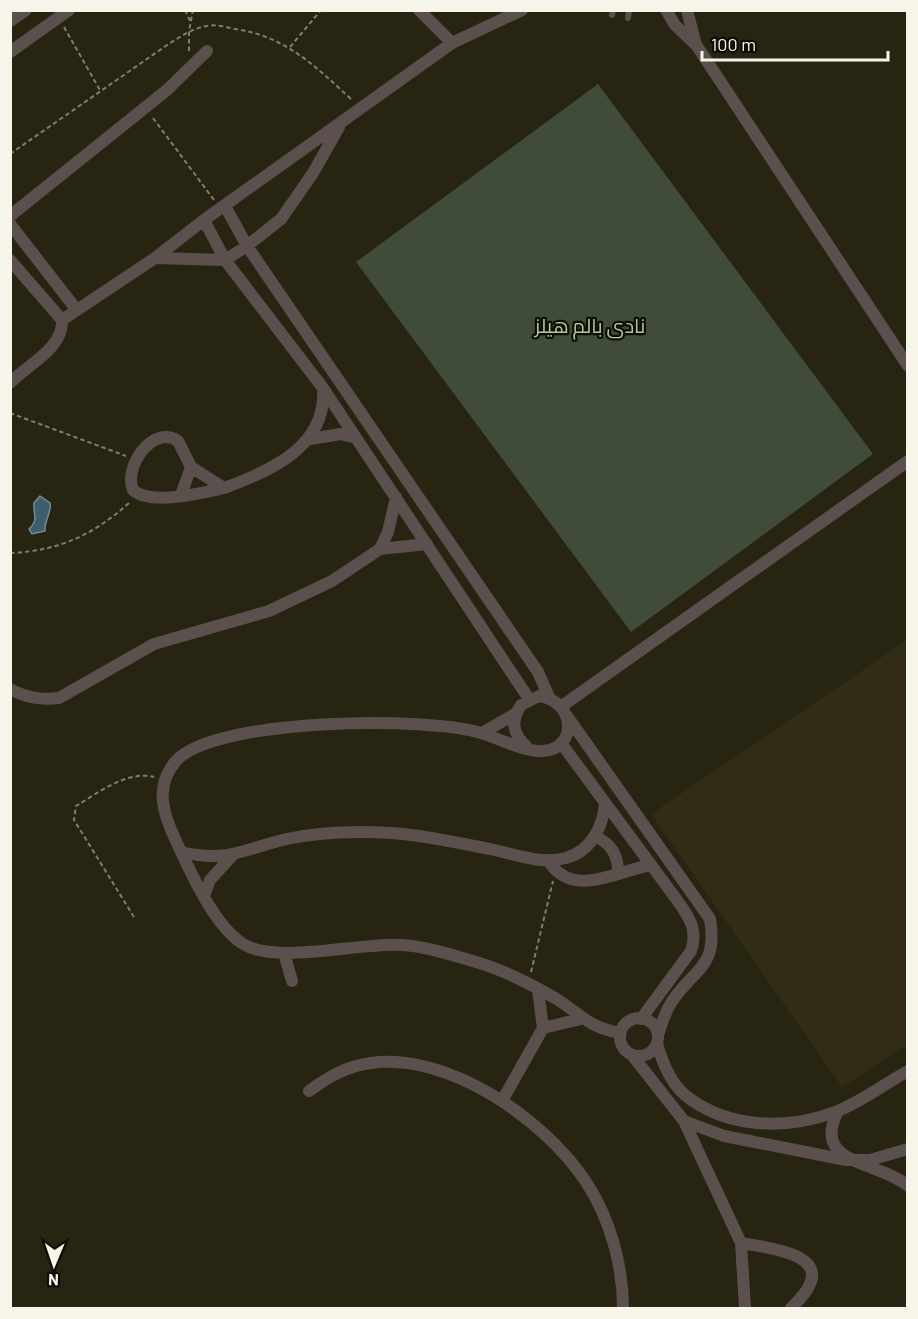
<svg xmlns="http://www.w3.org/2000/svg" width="918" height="1319" font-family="Barlow,Cairo,sans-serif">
  <rect width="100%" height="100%" fill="#272411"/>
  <path fill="#312c13" d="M 907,640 L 907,1045 L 842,1087 L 651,814 Z"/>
  <path fill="#414b39" d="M 598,84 L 873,454 L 631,632 L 356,262 Z"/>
  <path fill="#3e5e70" stroke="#768b94" stroke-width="1.5" d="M 40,496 L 50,503 C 52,512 44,521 45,531 L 32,534 L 29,529 C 39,520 33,515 34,503 Z"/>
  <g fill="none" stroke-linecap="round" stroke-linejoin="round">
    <path stroke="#807d6d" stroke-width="2" stroke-dasharray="4.5 3" stroke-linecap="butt" d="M 185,10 L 191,23
      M 64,27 L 101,92
      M 290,47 L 321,10
      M 189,51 L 189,31 L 193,10
      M 153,118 L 214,200
      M 10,154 L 170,43 C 182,36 193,28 207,26 C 216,24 226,27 235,29 C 285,36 315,66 351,99
      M 10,413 L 126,456
      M 10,553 C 59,551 93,535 129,503
      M 134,917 L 74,820 L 76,806 C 98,793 127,770 154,777
      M 531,972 L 553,881"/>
    <path stroke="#5b504e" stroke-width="6" d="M 612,15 L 613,10
      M 628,18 L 629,10"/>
    <path stroke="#5b504e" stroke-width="12" d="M 419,10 L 452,43
      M 666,10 L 675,25 L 697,46 L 908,366
      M 687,10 L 696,45
      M 10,21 L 26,10
      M 10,52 L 69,10
      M 225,206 L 247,246 L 538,672 L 549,697
      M 10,216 L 167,90 L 207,51
      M 204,220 L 225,260 L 323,388 L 529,699
      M 10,224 L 76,309
      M 155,258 L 225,260 L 247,246 L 281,219 L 313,173 L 339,127
      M 10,260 L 62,320
      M 10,383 C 27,365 64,348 62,320 L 155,258 L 204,220 L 452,43 L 522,10
      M 310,439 L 341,434 L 356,438
      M 224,488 C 201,493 151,506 133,490 C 123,467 153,424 178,441 L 191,467 L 224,488 C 271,471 327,446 323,389
      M 181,495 L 191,467
      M 380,549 L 388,532 L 396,497
      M 10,689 C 27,698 40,700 59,698 L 154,644 L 269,611 L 332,581 L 380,549 L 427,544
      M 562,706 L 908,461
      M 567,716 L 710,919 C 718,967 695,968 673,1000 C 665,1011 662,1023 658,1035
      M 482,733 L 515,714
      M 561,743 L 677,900 C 690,918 698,930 691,951 L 641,1019
      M 526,746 C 512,733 511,721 521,705 L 539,696 C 576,701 578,749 543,751 C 524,752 498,738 481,733 C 428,716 213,718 176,761 C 154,786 163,814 176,841 C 190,871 214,926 243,944 C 277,965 360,942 403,945 C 428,947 453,955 476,962 C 504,970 530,984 555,998 C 581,1014 587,1027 620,1033
      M 595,836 C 611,844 618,854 618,872
      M 181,852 C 228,863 243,849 287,839 C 320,832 358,831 391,833 C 425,835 457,843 490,849 C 514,854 542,865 566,858 C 591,851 603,827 605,803
      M 549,862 C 574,899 616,871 651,865
      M 204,896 L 210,880 L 232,856
      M 284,953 L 292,981
      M620 1037a19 19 0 1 1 38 0a19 19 0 1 1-38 0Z
      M 543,1028 L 581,1019
      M 657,1043 C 662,1062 670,1082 685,1095 C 727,1129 787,1130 835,1112 C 860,1103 884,1084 908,1071
      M 632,1055 L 684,1121 L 724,1136 L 846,1160 L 870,1160 L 908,1149
      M 309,1091 C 328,1077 347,1066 371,1063 C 449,1052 545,1120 586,1182 C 610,1218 623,1266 623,1308
      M 502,1101 L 543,1028 L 538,990
      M 838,1111 C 810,1165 879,1161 908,1186
      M 684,1121 L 741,1243
      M 745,1308 L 741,1243 C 761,1247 827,1252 809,1286 C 805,1295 797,1302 791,1308"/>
  </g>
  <g text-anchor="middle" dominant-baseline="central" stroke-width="4.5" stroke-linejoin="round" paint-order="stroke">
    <g font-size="20" fill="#adca95" stroke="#0e0d06">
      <text x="590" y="325">نادى بالم هيلز</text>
    </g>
  </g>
  <rect width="918" height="1319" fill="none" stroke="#f7f5e9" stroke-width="24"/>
  <g transform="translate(54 1265) rotate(182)" stroke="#0e0d06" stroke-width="4.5" paint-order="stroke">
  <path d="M0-4.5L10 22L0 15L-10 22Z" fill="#f7f5e9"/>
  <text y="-9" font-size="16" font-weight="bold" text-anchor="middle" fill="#f7f5e9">N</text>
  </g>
  <path d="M702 51v9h186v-9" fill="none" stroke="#f7f5e9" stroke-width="3"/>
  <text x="711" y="51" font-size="18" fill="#f7f5e9" stroke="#0e0d06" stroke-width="4.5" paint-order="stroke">100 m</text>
</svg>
